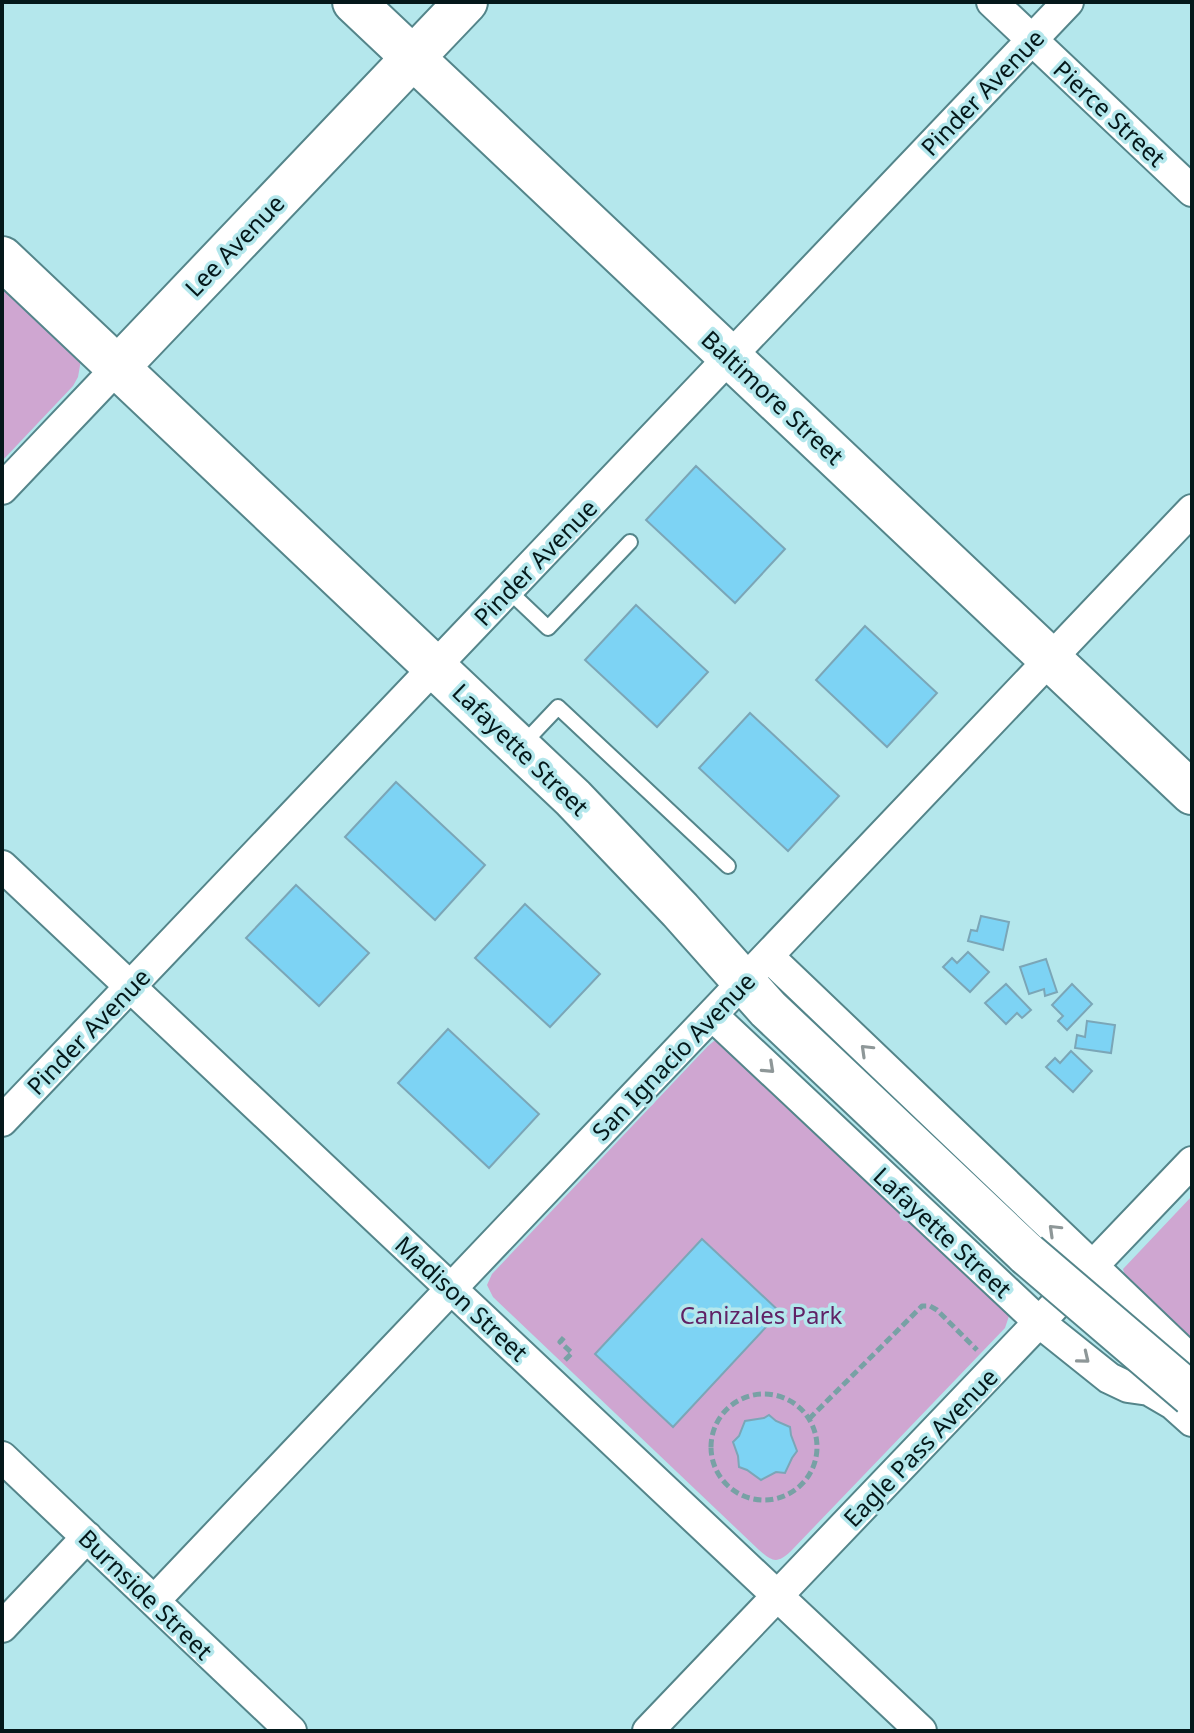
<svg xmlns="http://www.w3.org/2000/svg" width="1194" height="1733" font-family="'Noto Sans',sans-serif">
  <rect width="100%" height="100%" fill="#b4e7ec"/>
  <path fill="#cfa6d1" d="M 2,285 L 81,360 L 78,377 L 73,386 L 2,461 Z
    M 719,1040 L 1007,1311 L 1009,1316 L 1005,1328 L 791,1551 C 777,1564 773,1562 759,1550 L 493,1297 L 487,1285 L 492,1274 L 708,1046 L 714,1041 Z
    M 1192,1196 L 1192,1345 L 1126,1280 L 1123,1269 Z"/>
  <path fill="#7dd3f4" stroke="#7ba6b7" stroke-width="2" d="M 696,466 L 785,549 L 735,603 L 646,520 Z
    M 636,605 L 708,672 L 657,727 L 585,660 Z
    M 865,626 L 937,693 L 887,747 L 816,680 Z
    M 750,713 L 839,796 L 788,851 L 699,768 Z
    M 396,782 L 485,865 L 435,920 L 345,837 Z
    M 296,885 L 369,953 L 319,1006 L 246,938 Z
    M 525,904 L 600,974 L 550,1027 L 475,958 Z
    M 981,916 L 1009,922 L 1003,950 L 968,941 L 971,930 L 977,931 Z
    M 968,952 L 989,972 L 970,992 L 943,967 L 952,958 L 957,963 Z
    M 1046,959 L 1057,992 L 1045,996 L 1044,989 L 1029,994 L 1020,967 Z
    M 1006,984 L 1031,1010 L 1022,1018 L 1017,1013 L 1006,1024 L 985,1003 Z
    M 1072,984 L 1092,1004 L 1067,1030 L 1058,1021 L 1063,1016 L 1052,1005 Z
    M 1087,1021 L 1115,1025 L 1111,1053 L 1075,1048 L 1077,1035 L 1085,1037 Z
    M 448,1029 L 539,1114 L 489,1168 L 398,1083 Z
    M 1071,1051 L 1092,1071 L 1073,1092 L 1046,1067 L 1055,1058 L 1060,1063 Z
    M 702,1239 L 780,1312 L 673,1427 L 595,1354 Z
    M 769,1415 L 776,1421 L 790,1427 L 791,1435 L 797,1451 L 792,1458 L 785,1473 L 776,1472 L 761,1480 L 747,1470 L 739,1467 L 738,1456 L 733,1442 L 739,1436 L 745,1421 L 764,1418 Z"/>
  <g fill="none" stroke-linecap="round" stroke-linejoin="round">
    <defs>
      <path id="lane" d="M 508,590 L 548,628 L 630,542
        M 523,744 L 558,707 L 728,866"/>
      <path id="street" d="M 992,2 L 1192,191
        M 2,489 L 118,367
        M 2,866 L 921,1731
        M 768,956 L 1192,1361
        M 712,1015 L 1039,1322 L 1109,1378 L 1128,1387 L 1149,1390 L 1173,1404 L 1192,1421
        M 2,1121 L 1068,2
        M 2,1457 L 291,1731
        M 154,1601 L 1192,510
        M 2,1627 L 87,1537
        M 648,1731 L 1192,1162"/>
      <path id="secondary" d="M 354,2 L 1192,793
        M 2,258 L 573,798 L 680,910 L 768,1009 L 1027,1254
        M 118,367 L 466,2"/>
    </defs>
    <use href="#lane" stroke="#54858a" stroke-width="18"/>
    <use href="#street" stroke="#54858a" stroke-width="34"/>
    <use href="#secondary" stroke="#54858a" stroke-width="46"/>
    <path stroke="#78a1a5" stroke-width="5" stroke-dasharray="8 4" stroke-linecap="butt" d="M 565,1360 L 572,1353 L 560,1342 L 566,1335
      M711 1447a53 53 0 1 1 106 0a53 53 0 1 1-106 0Z
      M 809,1419 L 922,1306 L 930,1306 L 937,1310 L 977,1350"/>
    <use href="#lane" stroke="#fff" stroke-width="14"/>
    <use href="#street" stroke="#fff" stroke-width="30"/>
    <use href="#secondary" stroke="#fff" stroke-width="42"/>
    <defs>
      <path id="secondary-bridge" d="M 1027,1254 L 1192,1395"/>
    </defs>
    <use href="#secondary-bridge" stroke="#54858a" stroke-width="46" stroke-linecap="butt"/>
    <use href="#secondary-bridge" stroke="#fff" stroke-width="42"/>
  </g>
  <defs><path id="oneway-chevron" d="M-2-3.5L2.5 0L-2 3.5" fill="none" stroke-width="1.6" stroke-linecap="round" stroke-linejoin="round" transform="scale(2)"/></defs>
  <g stroke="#8e9798">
    <use href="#oneway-chevron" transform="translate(866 1050) rotate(-136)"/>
    <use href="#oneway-chevron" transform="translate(769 1068) rotate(43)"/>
    <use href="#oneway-chevron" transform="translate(1054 1230) rotate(-136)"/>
    <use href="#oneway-chevron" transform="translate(1084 1358) rotate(39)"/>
  </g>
  <g text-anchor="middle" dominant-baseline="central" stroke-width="7" stroke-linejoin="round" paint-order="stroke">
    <g font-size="24" fill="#04181a" stroke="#b4e7ec">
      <text transform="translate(982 92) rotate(-46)">Pinder Avenue</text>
      <text transform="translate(1110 113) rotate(43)">Pierce Street</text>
      <text transform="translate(234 245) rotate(-46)">Lee Avenue</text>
      <text transform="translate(773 397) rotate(43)">Baltimore Street</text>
      <text transform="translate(535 562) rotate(-46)">Pinder Avenue</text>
      <text transform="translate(521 749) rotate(44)">Lafayette Street</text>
      <text transform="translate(88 1031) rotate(-46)">Pinder Avenue</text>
      <text transform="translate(673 1056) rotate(-46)">San Ignacio Avenue</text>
      <text transform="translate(943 1232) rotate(43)">Lafayette Street</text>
      <text transform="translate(462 1298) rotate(43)">Madison Street</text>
      <text transform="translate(920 1447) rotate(-46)">Eagle Pass Avenue</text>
      <text transform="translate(146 1594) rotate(44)">Burnside Street</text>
    </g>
    <g font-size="24" fill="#602265" stroke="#b4e7ec">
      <text x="761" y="1314">Canizales Park</text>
    </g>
  </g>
  <rect width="1194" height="1733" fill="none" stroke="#04181a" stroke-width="8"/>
</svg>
